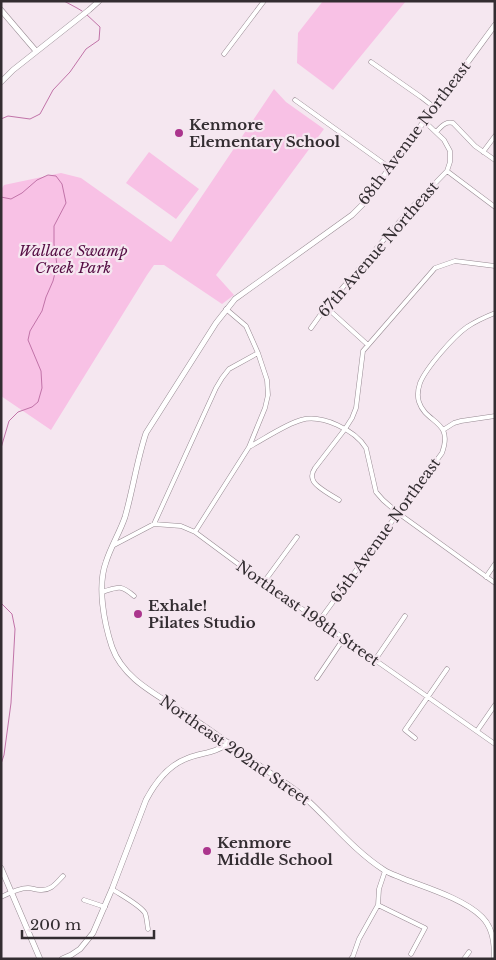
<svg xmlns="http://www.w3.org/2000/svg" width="496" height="960" font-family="'Libre Baskerville',serif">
  <rect width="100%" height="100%" fill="#f5e7f0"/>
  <path fill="#f8c1e5" d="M 323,1 L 406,1 L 333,90 L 297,63 L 298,33 Z
    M 274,89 L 286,102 L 324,129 L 216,275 L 234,295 L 222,304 L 164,265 L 154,265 L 147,275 L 51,430 L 1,396 L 1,190 L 4,185 L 61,173 L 81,178 L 171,242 Z
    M 149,152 L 199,189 L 176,219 L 126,183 Z"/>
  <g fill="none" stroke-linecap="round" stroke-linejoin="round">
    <path stroke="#c173a8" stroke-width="1" d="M 64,1 L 77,8 L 82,11
      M 1,119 L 8,116 L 30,119 L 40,114 L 53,90 L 70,72 L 86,49 L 99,40 L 100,27 L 86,14
      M 1,197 L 11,199 L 22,193 L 37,180 L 48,175 L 56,176 L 62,184 L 66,203 L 54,226 L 54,244 L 57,265 L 53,281 L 46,297 L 42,311 L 30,331 L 28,340 L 41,371 L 42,388 L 38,402 L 32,407 L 18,412 L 9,421 L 1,448
      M 1,547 L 1,548
      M 1,603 L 12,614 L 15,629 L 11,703 L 4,755 L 1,764"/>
    <defs>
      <path id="street" d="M 224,54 L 264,1
        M 371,62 L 421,97 L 434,107
        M 295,100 L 390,168
        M 436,132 C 441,127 445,121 453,123 L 475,146 L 495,160
        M 483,152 L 495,136
        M 447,171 L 495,207
        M 326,307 L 368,345
        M 311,328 L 326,307 L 412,207 L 447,171 L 450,162 L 450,151 L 444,140 L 424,121
        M 443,430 L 454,423 L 461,421 L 495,416
        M 249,447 C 264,439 286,424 301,420 C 322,414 355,430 366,448 L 376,492 L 383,500 L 398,513 L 495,583
        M 339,500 C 333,496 315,487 313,480 C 311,476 313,471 315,468 L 345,429 L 352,418 L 356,408 L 363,351 L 435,268 L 455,261 L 495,266
        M 154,524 L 216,388 L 222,378 L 229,369 L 258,353
        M 195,532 L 249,447 L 265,408 L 268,395 L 267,380 L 258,353 L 246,326 L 226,309
        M 114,545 L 154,524 L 181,526 L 195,532 L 245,569 L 495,744
        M 486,577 L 495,564
        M 264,582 L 297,537
        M 102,592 C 118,587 120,584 134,596
        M 319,621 L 442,453 C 454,420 426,424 419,402 C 417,396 418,389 420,383 C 426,368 454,336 467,327 C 476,321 485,317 495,313
        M 375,660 L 405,616
        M 317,678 L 344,638
        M 477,731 L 495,705
        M 415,738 L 405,730 L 447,669
        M 112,889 C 121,895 140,905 145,913 C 147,918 147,924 148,929
        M 1,897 C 9,893 19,888 28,888 C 32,888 36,890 40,890 C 51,891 56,883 63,876
        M 84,900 L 105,907
        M 378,905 L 425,928 L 411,954
        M 351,959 L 353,956 L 359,939 L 378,905 L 379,889 L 385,871
        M 464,959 L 469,952"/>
      <path id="secondary" d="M 1,10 L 36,51
        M 1,82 L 13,70 L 89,10 L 99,1
        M 1,868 L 40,959
        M 62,959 L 71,955 L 80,949 L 93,933 L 112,889 L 146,800 C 155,783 168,765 188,758 C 204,752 213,754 229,743
        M 494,959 C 495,944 493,928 482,917 C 464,899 427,888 404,879 C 398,876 390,874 384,870 C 353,850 330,820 303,796 C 290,785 274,776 260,766 C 234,747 207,727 180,710 C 154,693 123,678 112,647 C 104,623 97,586 106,562 C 111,546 120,532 125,517 C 133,489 137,460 146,433 L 216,323 L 235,299 L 352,215 L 364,203 L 495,25"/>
    </defs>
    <use href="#street" stroke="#978a92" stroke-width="5"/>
    <use href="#secondary" stroke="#978a92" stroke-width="6"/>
    <use href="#street" stroke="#fff" stroke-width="4"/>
    <use href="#secondary" stroke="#fff" stroke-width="5"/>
  </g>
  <g fill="#ab358d" stroke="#f5e7f0" stroke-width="2">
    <circle cx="179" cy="133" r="5"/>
    <circle cx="138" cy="614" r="5"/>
    <circle cx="207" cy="851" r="5"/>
  </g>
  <g text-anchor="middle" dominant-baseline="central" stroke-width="4.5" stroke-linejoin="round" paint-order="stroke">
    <g font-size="15" font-weight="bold" fill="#332d31" stroke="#f5e7f0" text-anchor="start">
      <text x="189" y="124">Kenmore<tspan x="189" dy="17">Elementary School</tspan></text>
      <text x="148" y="605">Exhale!<tspan x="148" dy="17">Pilates Studio</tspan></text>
      <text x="217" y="842">Kenmore<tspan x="217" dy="17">Middle School</tspan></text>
    </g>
    <g font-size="15" fill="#332d31" stroke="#f5e7f0">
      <text transform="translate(414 133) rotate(-53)">68th Avenue Northeast</text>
      <text transform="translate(378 249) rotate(-49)">67th Avenue Northeast</text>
      <text transform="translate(385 530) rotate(-54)">65th Avenue Northeast</text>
      <text transform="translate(308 613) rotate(35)">Northeast 198th Street</text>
      <text transform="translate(235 750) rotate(35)">Northeast 202nd Street</text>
    </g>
    <g font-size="15" font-style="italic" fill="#550e44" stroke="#f5e7f0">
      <text x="73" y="250">Wallace Swamp<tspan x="73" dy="17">Creek Park</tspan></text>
    </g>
  </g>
  <rect width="496" height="960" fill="none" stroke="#332d31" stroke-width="5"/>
  <path d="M22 930v8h132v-8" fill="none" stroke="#332d31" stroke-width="2.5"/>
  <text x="30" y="930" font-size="15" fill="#332d31" stroke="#f5e7f0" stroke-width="4" paint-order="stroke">200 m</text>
</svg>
